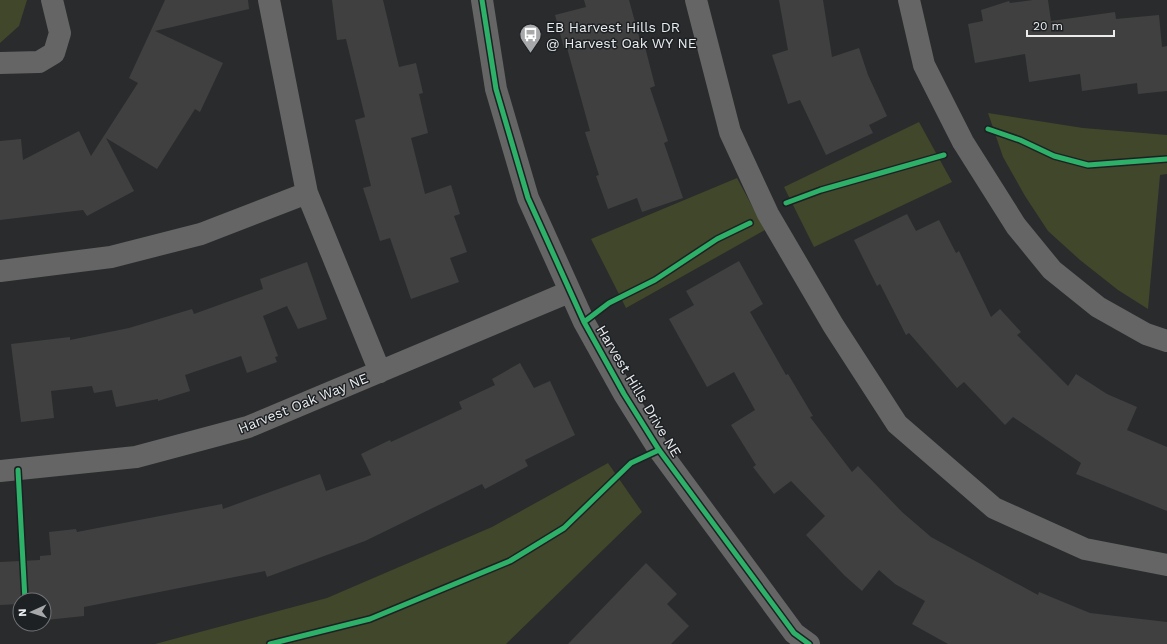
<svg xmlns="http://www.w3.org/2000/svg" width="1167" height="644" font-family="'Work Sans',sans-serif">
  <rect width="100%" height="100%" fill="#292b2d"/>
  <path fill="#41472a" d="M 0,0 L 27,0 L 19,26 L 0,43 Z
    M 988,113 L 1083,128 L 1167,135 L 1167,174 L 1160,175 L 1148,309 L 1118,290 L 1080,260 L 1048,231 L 1025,196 L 1003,157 Z
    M 919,122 L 952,182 L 814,247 L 784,187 Z
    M 737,178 L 765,230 L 626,308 L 591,239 Z
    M 608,463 L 642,512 L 506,644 L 155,644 L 327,598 L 492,527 Z"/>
  <path fill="#404040" d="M 165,0 L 248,0 L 249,9 L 155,31 L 223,63 L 200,112 L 195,109 L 157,169 L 106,138 L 134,191 L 87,216 L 83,210 L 0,220 L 0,141 L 21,139 L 23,160 L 79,131 L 91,156 L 138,83 L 129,78 Z
    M 332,0 L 383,0 L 399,67 L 416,63 L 423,93 L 419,94 L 428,133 L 411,138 L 425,194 L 451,185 L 460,214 L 454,216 L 467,252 L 450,258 L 459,282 L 411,299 L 390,238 L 380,241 L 363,188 L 371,186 L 355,120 L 365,117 L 346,39 L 337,40 Z
    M 584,0 L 629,0 L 640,40 L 643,39 L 655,86 L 650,88 L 668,141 L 664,143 L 683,198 L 642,212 L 637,198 L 608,209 L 596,176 L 599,175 L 585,132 L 590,131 L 567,48 L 564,48 L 555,15 L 586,7 Z
    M 779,0 L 823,0 L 832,57 L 859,48 L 868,75 L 887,116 L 869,125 L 873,133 L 826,155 L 800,100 L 788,104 L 772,55 L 788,50 Z
    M 1033,0 L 1048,0 L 1051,21 L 1115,12 L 1116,19 L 1159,15 L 1162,47 L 1167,46 L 1167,91 L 1138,94 L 1137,83 L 1082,91 L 1080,74 L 1029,82 L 1025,54 L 975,63 L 968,24 L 983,21 L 981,10 L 1009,1 L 1010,3 Z
    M 907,214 L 916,231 L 939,220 L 956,253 L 959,251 L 991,317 L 1000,309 L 1021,332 L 1017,335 L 1068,386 L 1076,374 L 1107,394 L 1137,407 L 1127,430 L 1167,447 L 1167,511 L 1076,474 L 1081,463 L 1013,417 L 1005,425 L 964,382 L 957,388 L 909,333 L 906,335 L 880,284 L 877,286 L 854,240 Z
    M 739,261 L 763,304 L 750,312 L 786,375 L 788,374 L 813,416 L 810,417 L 852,472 L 858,466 L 902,512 L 931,537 L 1038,595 L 1039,592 L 1090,613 L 1167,622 L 1167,644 L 948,644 L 912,624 L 925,601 L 895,584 L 879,570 L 862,591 L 844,575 L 806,535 L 825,516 L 791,481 L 774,494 L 753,467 L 756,465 L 731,425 L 755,410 L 734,372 L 707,387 L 669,319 L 694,305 L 686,291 Z
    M 307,262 L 327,319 L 298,329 L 287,306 L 263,316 L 278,356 L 275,357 L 277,362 L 247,373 L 241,356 L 185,375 L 190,391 L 158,401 L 158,399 L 116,407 L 112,390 L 94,393 L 92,386 L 51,391 L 54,418 L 21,422 L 11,344 L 70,337 L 70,340 L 129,328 L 192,309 L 194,314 L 263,289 L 260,279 Z
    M 520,363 L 534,388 L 550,381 L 575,435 L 525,460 L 528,466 L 485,489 L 482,484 L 365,541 L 267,577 L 265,571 L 84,607 L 84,616 L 46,620 L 44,600 L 20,600 L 20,604 L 0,605 L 0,562 L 40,560 L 40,556 L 51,555 L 49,532 L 76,529 L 77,532 L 222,504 L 223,509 L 320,474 L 326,491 L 371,475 L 361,454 L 390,440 L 391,442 L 462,409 L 459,402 L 495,385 L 492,379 Z
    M 646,563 L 677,594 L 667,604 L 689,626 L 671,644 L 568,644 Z"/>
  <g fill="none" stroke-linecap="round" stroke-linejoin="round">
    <path stroke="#646564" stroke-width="22" d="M 269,0 L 307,193 L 380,372
      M 482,0 L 496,89 L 528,198 L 584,322 L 624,394 L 659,450 L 794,633 L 809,644
      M 696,0 L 730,132 L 768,214 L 833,325 L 897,424 L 994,508 L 1085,549 L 1167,565
      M 909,0 L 924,65 L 963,142 L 1016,226 L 1052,270 L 1098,307 L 1146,334 L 1167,341
      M 0,63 L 39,62 L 54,53 L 60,33 L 52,0
      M 0,271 L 111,257 L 201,234 L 307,193
      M 0,471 L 136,457 L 248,427 L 569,292"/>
    <defs>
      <path id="cycleway" d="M 482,0 L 496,89 L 528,198 L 584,322 L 624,394 L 659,450 L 794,633 L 809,644
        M 988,129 L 1020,140 L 1054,156 L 1088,165 L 1167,159
        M 786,203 L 821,190 L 944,155
        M 584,322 L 609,303 L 655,280 L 717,239 L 750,223
        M 18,470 L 25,600
        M 270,644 L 370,619 L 510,561 L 564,528 L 631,463 L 659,450"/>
    </defs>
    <use href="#cycleway" stroke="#1e2124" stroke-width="8"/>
    <use href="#cycleway" stroke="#2db169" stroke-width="5"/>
  </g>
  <defs>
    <symbol id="bus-pin" viewBox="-11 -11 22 30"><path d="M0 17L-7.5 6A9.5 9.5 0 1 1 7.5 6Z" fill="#a6a8aa" stroke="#1e2124"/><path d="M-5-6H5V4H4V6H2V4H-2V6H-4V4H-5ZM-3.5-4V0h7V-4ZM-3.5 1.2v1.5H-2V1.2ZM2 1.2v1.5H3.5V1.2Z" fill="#fff"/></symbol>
  </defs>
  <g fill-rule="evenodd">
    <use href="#bus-pin" x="518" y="22" width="25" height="34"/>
  </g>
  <g text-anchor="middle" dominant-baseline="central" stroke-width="3" stroke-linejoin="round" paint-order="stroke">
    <g font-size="14" fill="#eaecee" stroke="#1e2124" text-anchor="start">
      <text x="546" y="27">EB Harvest Hills DR<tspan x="546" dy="16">@ Harvest Oak WY NE</tspan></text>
    </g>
    <g font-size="14" fill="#eaecee" stroke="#1e2124">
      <text transform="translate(639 391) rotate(59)">Harvest Hills Drive NE</text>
      <text transform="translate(303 403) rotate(-22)">Harvest Oak Way NE</text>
    </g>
  </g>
  <g transform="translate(32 612) rotate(267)"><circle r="19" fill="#1e2124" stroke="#707275"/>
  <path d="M0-3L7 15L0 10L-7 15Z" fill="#a6a8aa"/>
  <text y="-6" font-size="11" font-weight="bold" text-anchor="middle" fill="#eaecee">N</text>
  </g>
  <path d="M1027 30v6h87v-6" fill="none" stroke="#eaecee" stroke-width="2"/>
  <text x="1033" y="30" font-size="12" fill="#eaecee" stroke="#1e2124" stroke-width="3" paint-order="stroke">20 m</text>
</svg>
